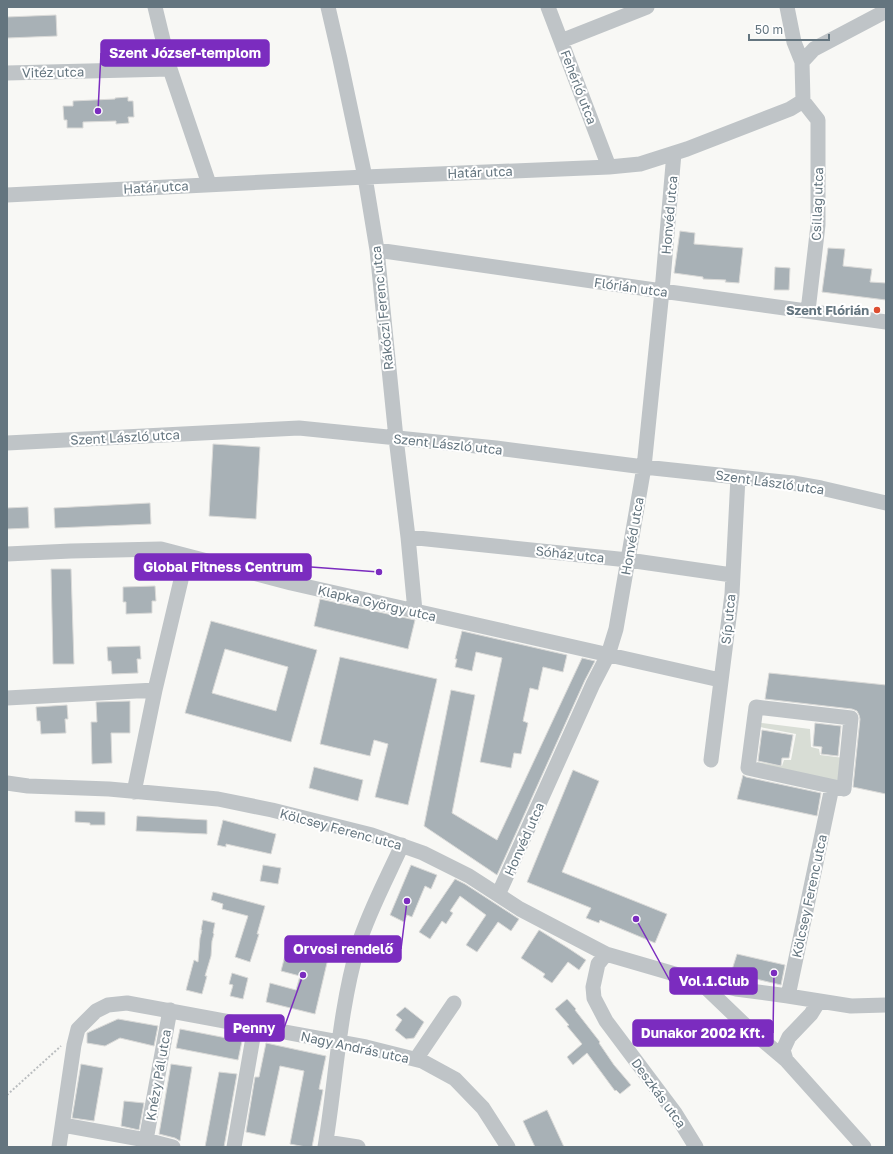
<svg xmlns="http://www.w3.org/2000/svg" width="893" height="1154" font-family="'Golos Text',sans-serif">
  <rect width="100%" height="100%" fill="#f8f8f5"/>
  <path fill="#d8ddd5" d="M 761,723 L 810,729 L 811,747 L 819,749 L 820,755 L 844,758 L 842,782 L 757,765 L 757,762 L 782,766 L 784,760 L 791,760 L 796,734 L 760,727 Z"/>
  <path fill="#a8b1b6" stroke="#dadad8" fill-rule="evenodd" d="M 56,15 L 57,36 L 7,38 L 7,17 Z
    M 128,97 L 128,101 L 133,101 L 134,117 L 128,117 L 129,123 L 116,124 L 116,121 L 83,122 L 83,128 L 67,128 L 67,120 L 64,120 L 63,106 L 73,106 L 73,101 L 115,99 L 115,98 Z
    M 680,231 L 695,233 L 694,244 L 743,248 L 739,283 L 725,282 L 726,280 L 703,279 L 703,277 L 674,273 Z
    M 828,248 L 845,249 L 843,266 L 872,269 L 870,282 L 886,283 L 886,300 L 822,292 Z
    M 775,267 L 790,268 L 789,290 L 774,290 Z
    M 213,444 L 260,447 L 256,519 L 209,516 Z
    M 150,503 L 151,524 L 55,528 L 54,508 Z
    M 28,507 L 29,528 L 7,529 L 7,508 Z
    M 51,569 L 71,569 L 74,664 L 53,664 Z
    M 155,586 L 156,601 L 152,601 L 152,613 L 126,614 L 126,602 L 123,602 L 123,587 Z
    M 320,599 L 415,620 L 408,649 L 314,626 Z
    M 211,621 L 317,650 L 291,742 L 185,713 ZM 225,649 L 288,667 L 276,711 L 212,693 Z
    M 462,631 L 567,655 L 563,672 L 543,667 L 538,690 L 530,688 L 523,721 L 528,723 L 521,754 L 514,753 L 511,768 L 480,762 L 502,658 L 476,652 L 472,671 L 455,667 L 457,659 L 455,659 Z
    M 140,646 L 141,659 L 137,659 L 138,673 L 112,674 L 111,661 L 108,661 L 107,647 Z
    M 340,657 L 437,679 L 408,805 L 375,797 L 388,744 L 374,740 L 370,756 L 320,744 Z
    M 582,658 L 595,661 L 585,680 L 497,875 L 424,826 L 451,690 L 475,695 L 452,813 L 497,840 Z
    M 769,673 L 886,685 L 886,794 L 853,787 L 860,719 L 859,715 L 857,711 L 852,709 L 765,699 Z
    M 130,701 L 130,733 L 111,733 L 112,763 L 92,764 L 91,722 L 97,722 L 96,702 Z
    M 67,705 L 68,719 L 65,719 L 66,733 L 41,734 L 40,721 L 37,721 L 36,707 Z
    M 815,723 L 841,726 L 838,756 L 821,754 L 822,747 L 813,746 Z
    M 762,730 L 793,735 L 789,758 L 782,758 L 781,766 L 758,761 Z
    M 314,767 L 363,780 L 358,801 L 309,788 Z
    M 573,770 L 599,781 L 562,872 L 667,914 L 655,943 L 600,920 L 599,923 L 586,918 L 591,908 L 527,882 Z
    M 743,775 L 746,777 L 821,793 L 817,816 L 737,799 Z
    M 75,811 L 105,812 L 105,825 L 90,825 L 90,823 L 75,822 Z
    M 137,816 L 207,820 L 207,834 L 136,831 Z
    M 223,820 L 276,834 L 271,854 L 226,844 L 226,847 L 217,845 Z
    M 263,865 L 281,868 L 278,884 L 260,881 Z
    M 411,865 L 437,875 L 431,889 L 425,886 L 412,917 L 407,915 L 404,922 L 390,915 Z
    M 455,879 L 465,884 L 519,919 L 511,931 L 498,922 L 477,952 L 466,945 L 486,915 L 460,896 L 450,911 L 453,913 L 446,924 L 442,921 L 430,939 L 419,932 Z
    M 213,892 L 265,906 L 257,934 L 259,934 L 250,962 L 235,957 L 248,916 L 222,909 L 223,904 L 211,900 Z
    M 203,920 L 215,923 L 213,933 L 214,934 L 212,941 L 211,956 L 205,976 L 207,976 L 202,994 L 186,990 L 194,960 L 198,962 L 200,938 L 202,930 L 201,930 Z
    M 539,930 L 568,948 L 586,960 L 579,970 L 568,962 L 552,983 L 543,977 L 545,974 L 521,958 Z
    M 289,940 L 330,950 L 315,1014 L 266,1002 L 270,983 L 296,990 L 300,976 L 281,971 Z
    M 737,954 L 785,965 L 781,985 L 731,973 Z
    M 232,973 L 248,978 L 243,999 L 230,996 L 233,985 L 229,984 Z
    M 567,999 L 576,1009 L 575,1010 L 600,1042 L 599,1043 L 614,1065 L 631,1085 L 620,1094 L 616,1090 L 615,1091 L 587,1053 L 573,1065 L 567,1057 L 582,1044 L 567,1026 L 569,1025 L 555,1009 Z
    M 405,1007 L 424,1022 L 414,1038 L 406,1039 L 395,1030 L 402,1020 L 396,1015 Z
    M 118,1019 L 158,1026 L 154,1046 L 120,1038 L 105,1046 L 87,1043 L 87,1033 Z
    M 180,1029 L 242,1041 L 238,1060 L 176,1048 Z
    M 266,1043 L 326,1056 L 319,1089 L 323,1090 L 312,1147 L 306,1147 L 290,1144 L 304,1071 L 280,1066 L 265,1136 L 246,1132 L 255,1077 L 259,1077 Z
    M 81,1064 L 103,1068 L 94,1121 L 72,1118 Z
    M 171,1064 L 192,1067 L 180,1141 L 175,1138 L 159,1134 Z
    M 219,1072 L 237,1074 L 224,1147 L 205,1147 Z
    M 124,1101 L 144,1103 L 139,1130 L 121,1126 Z
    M 547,1110 L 564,1147 L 535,1147 L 523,1121 Z"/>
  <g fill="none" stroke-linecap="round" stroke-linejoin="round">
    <path stroke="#babdbf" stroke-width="2" stroke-dasharray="2 2" stroke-linecap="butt" d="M 7,1095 L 61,1046"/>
    <path stroke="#bfc4c7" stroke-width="15" d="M 155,7 L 170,69 L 209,184
      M 328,7 L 340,59 L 365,177 L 377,250 L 396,438 L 408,537 L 415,611
      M 548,7 L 609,167
      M 787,7 L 794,42 L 802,62
      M 561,41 L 647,7
      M 7,73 L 170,69
      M 803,101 L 818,120 L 818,225 L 808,311
      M 7,195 L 365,177 L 609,167 L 640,164 L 687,149 L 790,109 L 803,101 L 802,62 L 814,49 L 886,11
      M 377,250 L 662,291 L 886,322
      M 7,443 L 299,428 L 496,448 L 644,467 L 793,483 L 821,488 L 886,503
      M 408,537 L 628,560 L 732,575
      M 7,554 L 71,551 L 161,549 L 291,583 L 720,680
      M 7,698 L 155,690
      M 756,707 L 851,718 L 844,789 L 748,768 Z
      M 711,760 L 732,594 L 738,477
      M 7,783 L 28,786 L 109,789 L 218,799 L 272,810 L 372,835 L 423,853 L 469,876 L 520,909 L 606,954 L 685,977 L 736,989 L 788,996 L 851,1006 L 886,1005
      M 134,792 L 155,690 L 181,580 C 181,564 182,560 168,551
      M 498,895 L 593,684 L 608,655 L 616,629 L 644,467 L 662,291 L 674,153
      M 606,954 L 598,964 L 593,987 L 594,998 L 606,1021 L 675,1113 L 696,1147
      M 698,980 L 748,1028 L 786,1060 L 864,1147
      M 788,996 L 832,787
      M 416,1059 L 454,1003
      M 786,1060 L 783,1050 L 789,1037 L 811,1014 L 819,1001
      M 63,1125 L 146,1140 L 173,1147
      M 146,1140 L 170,1010
      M 326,1142 L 358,1147
      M 59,1147 L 74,1045 L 78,1029 L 96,1011 L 108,1005 L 127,1003 L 366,1047 L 422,1061 L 455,1079 L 483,1108 L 508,1147
      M 234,1147 L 255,1026
      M 325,1147 C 336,1080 339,1011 358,946 C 369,911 387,878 402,845"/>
  </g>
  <circle fill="#dd4e30" stroke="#fff" stroke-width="1.5" cx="877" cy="310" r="4"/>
  <g text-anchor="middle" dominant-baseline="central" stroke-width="4" stroke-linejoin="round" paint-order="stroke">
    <g font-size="13" fill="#64757f" stroke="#fff">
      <text transform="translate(53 72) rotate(-1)">Vitéz utca</text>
      <text transform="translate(579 87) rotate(69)">Fehérló utca</text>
      <text transform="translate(480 172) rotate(-2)">Határ utca</text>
      <text transform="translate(156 187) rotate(-3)">Határ utca</text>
      <text transform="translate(817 204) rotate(-88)">Csillag utca</text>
      <text transform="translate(669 215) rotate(-85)">Honvéd utca</text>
      <text transform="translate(631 287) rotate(8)">Flórián utca</text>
      <text transform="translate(382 308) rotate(-96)">Rákóczi Ferenc utca</text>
      <text transform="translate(125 437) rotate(-3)">Szent László utca</text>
      <text transform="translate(448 444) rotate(6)">Szent László utca</text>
      <text transform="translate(770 482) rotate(8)">Szent László utca</text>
      <text transform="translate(632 536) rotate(-80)">Honvéd utca</text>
      <text transform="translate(570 554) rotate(6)">Sóház utca</text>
      <text transform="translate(377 603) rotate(13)">Klapka György utca</text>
      <text transform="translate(728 619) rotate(-84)">Síp utca</text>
      <text transform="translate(341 829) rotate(15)">Kölcsey Ferenc utca</text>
      <text transform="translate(524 839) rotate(-66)">Honvéd utca</text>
      <text transform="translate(809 896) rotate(-78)">Kölcsey Ferenc utca</text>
      <text transform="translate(355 1047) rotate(12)">Nagy András utca</text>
      <text transform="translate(158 1075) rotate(-80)">Knézy Pál utca</text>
      <text transform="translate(659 1093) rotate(54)">Deszkás utca</text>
    </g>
    <g font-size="13" font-weight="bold" fill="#64757f" stroke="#fff" text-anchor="end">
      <text x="869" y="310">Szent Flórián</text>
    </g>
  </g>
  <path fill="none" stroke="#7b2cbf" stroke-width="1.5" d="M98 111L101 53M379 572L311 567M407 901L401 949M636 919L670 981M303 975L284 1028M774 973L773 1033"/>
  <g fill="#7b2cbf" stroke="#fff" stroke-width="1.5">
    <circle cx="98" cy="111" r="4"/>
    <circle cx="379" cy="572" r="4"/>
    <circle cx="407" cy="901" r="4"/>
    <circle cx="636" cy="919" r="4"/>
    <circle cx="303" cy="975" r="4"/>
    <circle cx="774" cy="973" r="4"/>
  </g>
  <g fill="#7b2cbf" stroke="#7b2cbf" stroke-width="1.5">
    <rect x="101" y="40" width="168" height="26" rx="4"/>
    <rect x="135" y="554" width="176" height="26" rx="4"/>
    <rect x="285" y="936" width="116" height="26" rx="4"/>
    <rect x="670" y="968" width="87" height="26" rx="4"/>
    <rect x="225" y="1015" width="59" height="26" rx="4"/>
    <rect x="633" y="1020" width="140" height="26" rx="4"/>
  </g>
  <g font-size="14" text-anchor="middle" font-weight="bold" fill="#fff">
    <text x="185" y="58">Szent József-templom</text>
    <text x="223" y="572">Global Fitness Centrum</text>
    <text x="343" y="954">Orvosi rendelő</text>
    <text x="714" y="986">Vol.1.Club</text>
    <text x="254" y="1033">Penny</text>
    <text x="703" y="1038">Dunakor 2002 Kft.</text>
  </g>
  <rect width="893" height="1154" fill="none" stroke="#64757f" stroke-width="16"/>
  <path d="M749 34v6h80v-6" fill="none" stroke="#64757f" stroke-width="2"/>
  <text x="755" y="34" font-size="12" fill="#64757f" stroke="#ffffff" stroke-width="3" paint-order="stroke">50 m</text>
</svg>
